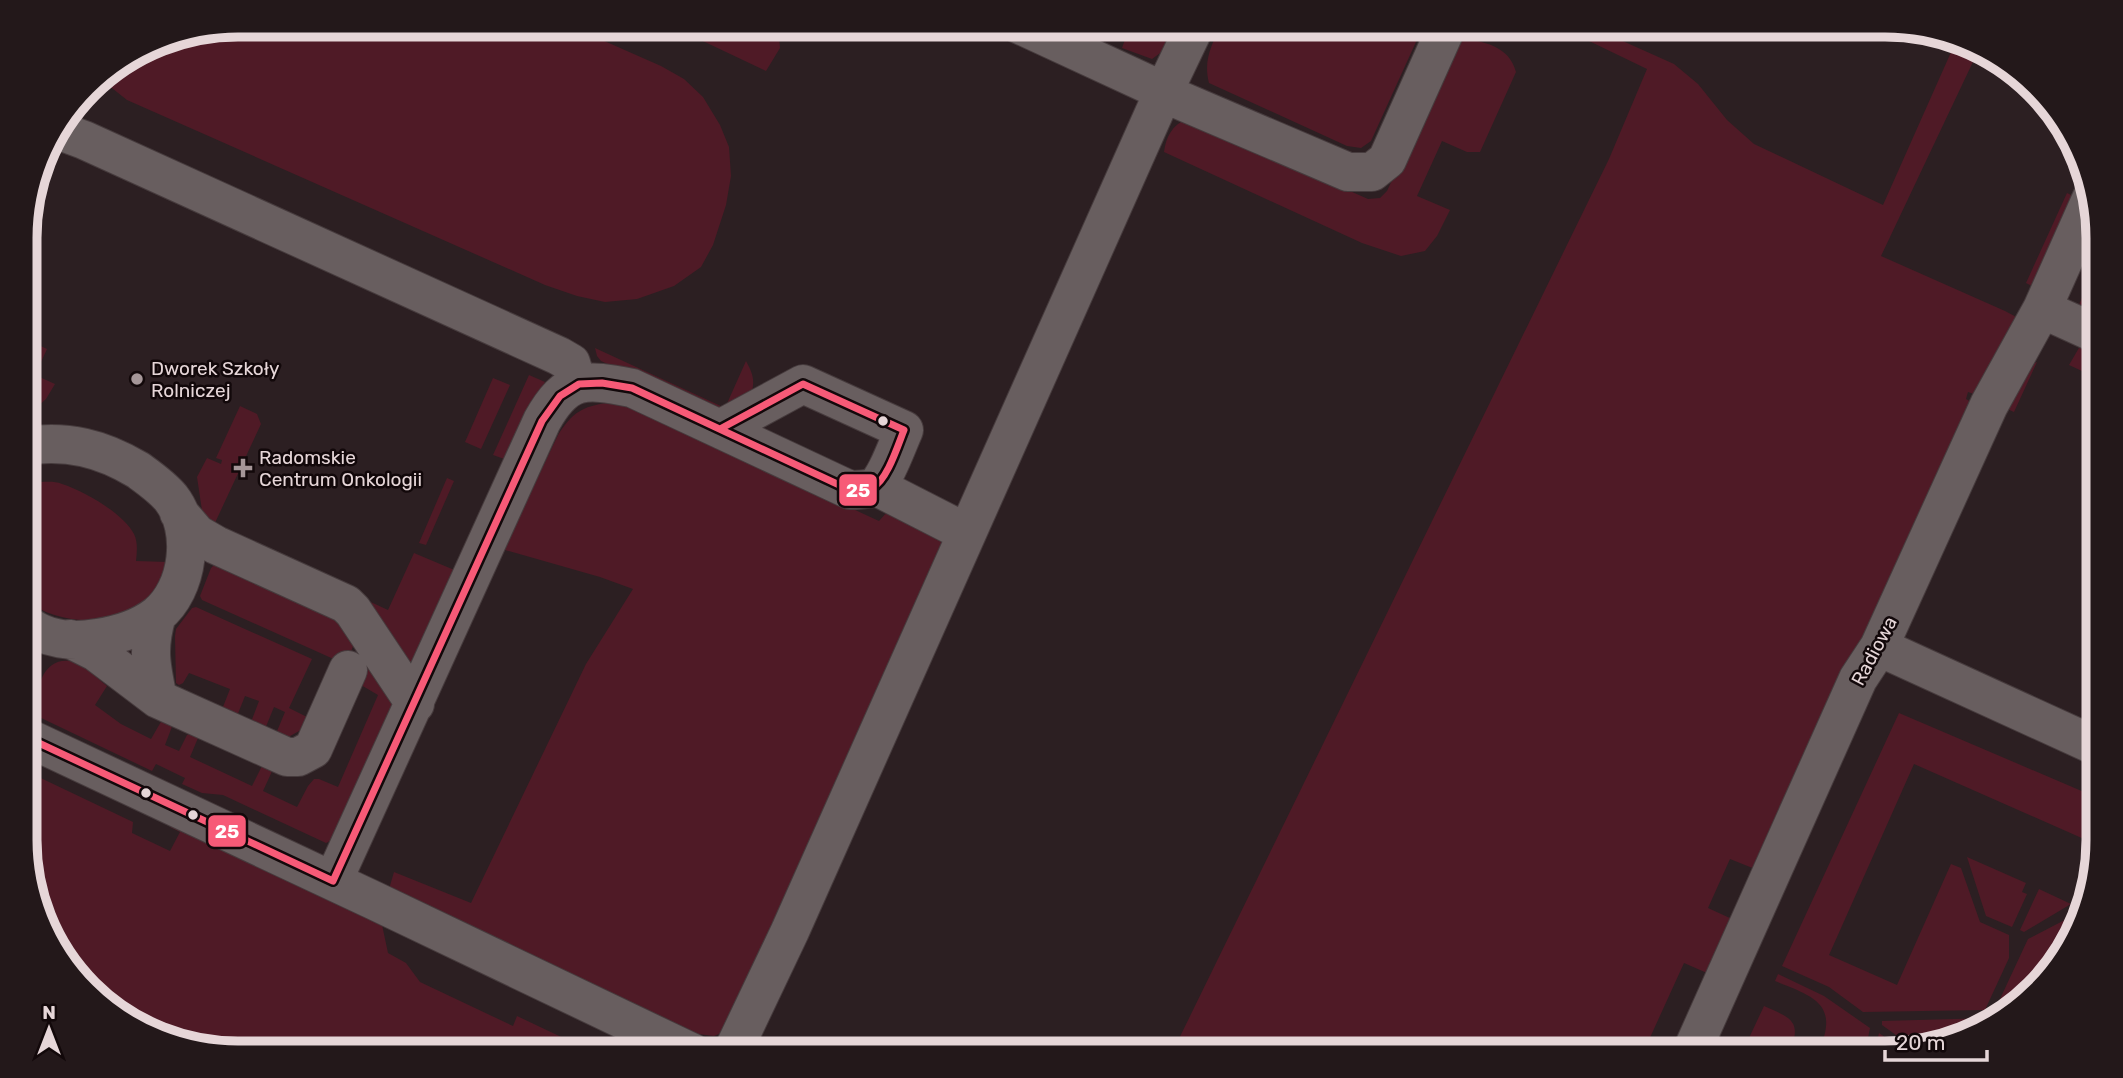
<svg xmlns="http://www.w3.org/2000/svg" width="2123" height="1078" font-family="Rubik,sans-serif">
  <rect width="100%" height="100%" fill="#2c1f22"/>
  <path fill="#4f1a26" d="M 238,24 L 568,25 L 661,66 L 684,79 L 703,97 L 720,125 L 729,147 L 731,176 L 726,205 L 713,245 L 701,267 L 674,286 L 637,299 L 605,302 L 577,296 L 545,285 L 127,100 L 98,77 L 156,41 Z
    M 1221,24 L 1419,24 L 1420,33 L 1371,141 L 1361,148 L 1347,146 L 1209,83 C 1203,60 1212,45 1221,24 Z
    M 669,25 L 778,25 L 780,48 L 766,71 Z
    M 1130,25 L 1176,25 L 1167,48 L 1152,59 L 1122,48 Z
    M 1556,25 L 1587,25 L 1674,64 L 1698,84 L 1727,120 L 1754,144 L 1883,205 L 1956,41 L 1980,47 L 1881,256 L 2005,311 L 2020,319 L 1977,395 L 1968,392 L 1966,399 L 1973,403 L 1755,869 L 1730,859 L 1708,908 L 1732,919 L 1707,973 L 1684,963 L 1643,1053 L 1172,1053 L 1609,159 L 1647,69 Z
    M 1459,37 C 1483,42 1509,45 1516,72 L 1480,152 L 1467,152 L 1442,141 L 1417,196 L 1450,210 L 1437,236 L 1425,251 L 1401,256 L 1362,243 L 1164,152 C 1166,137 1172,125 1187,119 L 1368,199 L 1380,198 L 1387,191 Z
    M 2067,193 L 2075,197 L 2034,287 L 2026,283 Z
    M 2096,265 L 2097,266 L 2097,315 L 2078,307 Z
    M 30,341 L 47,349 L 35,375 L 55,384 L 46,399 L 26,417 L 25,356 Z
    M 2083,341 L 2097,348 L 2097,378 L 2069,365 Z
    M 595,348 L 725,408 L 746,361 C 752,372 755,379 752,391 L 725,408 L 705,408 L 601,361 L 597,356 Z
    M 2037,362 L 2014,412 L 2003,407 L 2028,366 Z
    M 529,375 L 545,382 L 510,461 L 493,455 Z
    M 493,378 L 510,385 L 481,449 L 465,442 Z
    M 608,403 L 625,404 L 879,521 L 888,511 L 950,540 L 724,1032 L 714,1036 L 698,1034 L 389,889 L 394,872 L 471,903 L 586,664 L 633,589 L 600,577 L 505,550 L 507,542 L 558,435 C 572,413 582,406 608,403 Z
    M 240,406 L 257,414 L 261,424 L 214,525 L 203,517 L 197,477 L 207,458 L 221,464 L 222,460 L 216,458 Z
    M 447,478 L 454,481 L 426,545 L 419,543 Z
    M 40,482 C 47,482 55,481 62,484 C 84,491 123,513 134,534 C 138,542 137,552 136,561 L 168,562 C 162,578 156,592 143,603 C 112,629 55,624 26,600 L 26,487 Z
    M 414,553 L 459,572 L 410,665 L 349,592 L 388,610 Z
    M 218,561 L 329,611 L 355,641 L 349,657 L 338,661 L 202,600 L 200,596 L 211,568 Z
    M 196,607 L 312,659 L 289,708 L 309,718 L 308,726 L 283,740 L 275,736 L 285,712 L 274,707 L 265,729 L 251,722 L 259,701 L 245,696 L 237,716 L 221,712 L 230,689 L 189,673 L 183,683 L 179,685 L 176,683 L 175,636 L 176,629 L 192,608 Z
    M 361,647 L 396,698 L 332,840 L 326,843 L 223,795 L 202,793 L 182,784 L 185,778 L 156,764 L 152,771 L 37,716 C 34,692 42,653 75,662 C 87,666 97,679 107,686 L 95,705 L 121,724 L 151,739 L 162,720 L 173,724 L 165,745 L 179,751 L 187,735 L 190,734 L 198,738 L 190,757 L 252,786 L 262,766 L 274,767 L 263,791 L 297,807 L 308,786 L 314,779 L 319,779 L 338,787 L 378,695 L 361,685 L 355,660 Z
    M 1899,713 L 2098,798 L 2098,832 L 2093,843 L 1914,764 L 1829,955 L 1897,985 L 1951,864 L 1961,868 L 1980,922 L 2009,935 L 2009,958 L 1985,1010 L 1863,1012 L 1829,987 L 1782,966 Z
    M 26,771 L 133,822 L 132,833 L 170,851 L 180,832 L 170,827 L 179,827 L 381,920 L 388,953 L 406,963 L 420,982 L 513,1026 L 517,1016 L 595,1053 L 238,1053 L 143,1031 L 68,970 L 26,869 Z
    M 1967,857 L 2026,883 L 2022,892 L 2027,894 L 2012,927 L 1986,916 Z
    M 2039,889 L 2071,904 L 2024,932 L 2020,930 Z
    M 2082,911 L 2076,935 L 2003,1018 L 2000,1019 L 2000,999 L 2028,939 Z
    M 1778,974 L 1824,996 L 1870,1028 L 1865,1053 L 1818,1053 C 1840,1004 1815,997 1775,981 Z
    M 1764,1006 C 1791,1018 1803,1021 1789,1053 L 1742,1053 Z
    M 1991,1018 L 1991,1022 L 1914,1048 L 1882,1025 L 1882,1021 Z
    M 1879,1033 L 1905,1051 L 1899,1053 L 1874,1053 Z"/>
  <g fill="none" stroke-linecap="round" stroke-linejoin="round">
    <defs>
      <path id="minor" d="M 1018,24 L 1150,85 L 1163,93 L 1348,172 L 1372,172 L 1387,160 L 1448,24
        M 57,130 L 84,140 L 559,356 L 571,363 L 577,383
        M 2042,309 L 2097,334
        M 25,446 C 68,440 101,448 138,470 C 149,478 162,487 171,498 C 196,530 189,589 157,615 C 140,628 118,635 97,638 C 73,642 46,640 26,624
        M 875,486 L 967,533
        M 179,513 L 197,534 L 216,545 L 346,604 L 353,611 L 415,704
        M 157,615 C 147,649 151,665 158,699
        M 70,639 L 96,652 L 158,699 L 287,757 L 298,757 L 313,749 L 348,670
        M 1879,647 L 2098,747
        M 26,737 L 375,901 L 693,1053
        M 333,881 L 542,421 C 567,376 585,379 632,388 L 850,490 C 858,490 867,490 874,487 C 885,481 898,443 904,430 L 803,384 L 720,429
        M 732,1053 L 790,931 L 1163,93 L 1196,24
        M 1691,1053 L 1858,679 L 1879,647 L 1989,405 L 2042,309 L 2092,197"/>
    </defs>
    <use href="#minor" stroke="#463b3d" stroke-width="40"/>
    <use href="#minor" stroke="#685e5f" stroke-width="38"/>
    <defs>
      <path id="bus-1" d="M 26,737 L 333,881
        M 333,881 L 542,421 L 560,396 L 579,384 L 602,383 L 632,388 L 850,490 C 857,490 866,491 872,488 C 887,481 898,445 904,430 L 803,384 L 720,429"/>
    </defs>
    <use href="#bus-1" stroke="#12080a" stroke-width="12"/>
    <use href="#bus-1" stroke="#f75a77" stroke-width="7"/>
  </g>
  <g fill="#a59698" stroke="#12080a" stroke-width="2.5">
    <circle cx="137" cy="379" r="7"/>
    <path d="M239.5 457.5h7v7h7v7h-7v7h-7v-7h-7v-7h7z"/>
  </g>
  <g fill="#e6d6d8" stroke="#12080a" stroke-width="2.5">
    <circle cx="883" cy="421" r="6"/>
    <circle cx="146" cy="793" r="6"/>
    <circle cx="193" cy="815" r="6"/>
  </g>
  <g text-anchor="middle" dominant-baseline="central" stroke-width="5" stroke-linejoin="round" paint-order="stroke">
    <g font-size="19" fill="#e6d6d8" stroke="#12080a" text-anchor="start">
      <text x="151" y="368">Dworek Szkoły<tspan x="151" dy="22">Rolniczej</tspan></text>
      <text x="259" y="457">Radomskie<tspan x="259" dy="22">Centrum Onkologii</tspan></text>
    </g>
    <g font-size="19" fill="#e6d6d8" stroke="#12080a">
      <text transform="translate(1874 651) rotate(-62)">Radiowa</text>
    </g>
  </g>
  <path d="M0 0H2123V1078H0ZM238 37H1885A201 201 0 0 1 2086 238V840A201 201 0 0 1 1885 1041H238A201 201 0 0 1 37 840V238A201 201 0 0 1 238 37Z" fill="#23181a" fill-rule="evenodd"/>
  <path fill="none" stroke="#e6d6d8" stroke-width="9" d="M238 37H1885A201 201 0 0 1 2086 238V840A201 201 0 0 1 1885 1041H238A201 201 0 0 1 37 840V238A201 201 0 0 1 238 37Z"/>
  <g stroke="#12080a" stroke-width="2.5">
    <rect x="838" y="473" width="40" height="34" rx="7" fill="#f75a77"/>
    <rect x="207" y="814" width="40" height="34" rx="7" fill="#f75a77"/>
  </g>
  <g font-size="19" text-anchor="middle" font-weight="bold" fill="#fff">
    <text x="858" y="497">25</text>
    <text x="227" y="838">25</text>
  </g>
  <g transform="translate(49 1029)" stroke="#12080a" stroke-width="5" paint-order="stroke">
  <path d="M0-5L12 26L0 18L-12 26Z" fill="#e6d6d8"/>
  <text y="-10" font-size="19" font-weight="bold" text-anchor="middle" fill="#e6d6d8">N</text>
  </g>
  <path d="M1885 1050v10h102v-10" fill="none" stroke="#e6d6d8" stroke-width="3.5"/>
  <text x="1896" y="1050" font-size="21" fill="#e6d6d8" stroke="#12080a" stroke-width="5" paint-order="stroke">20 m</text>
</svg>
